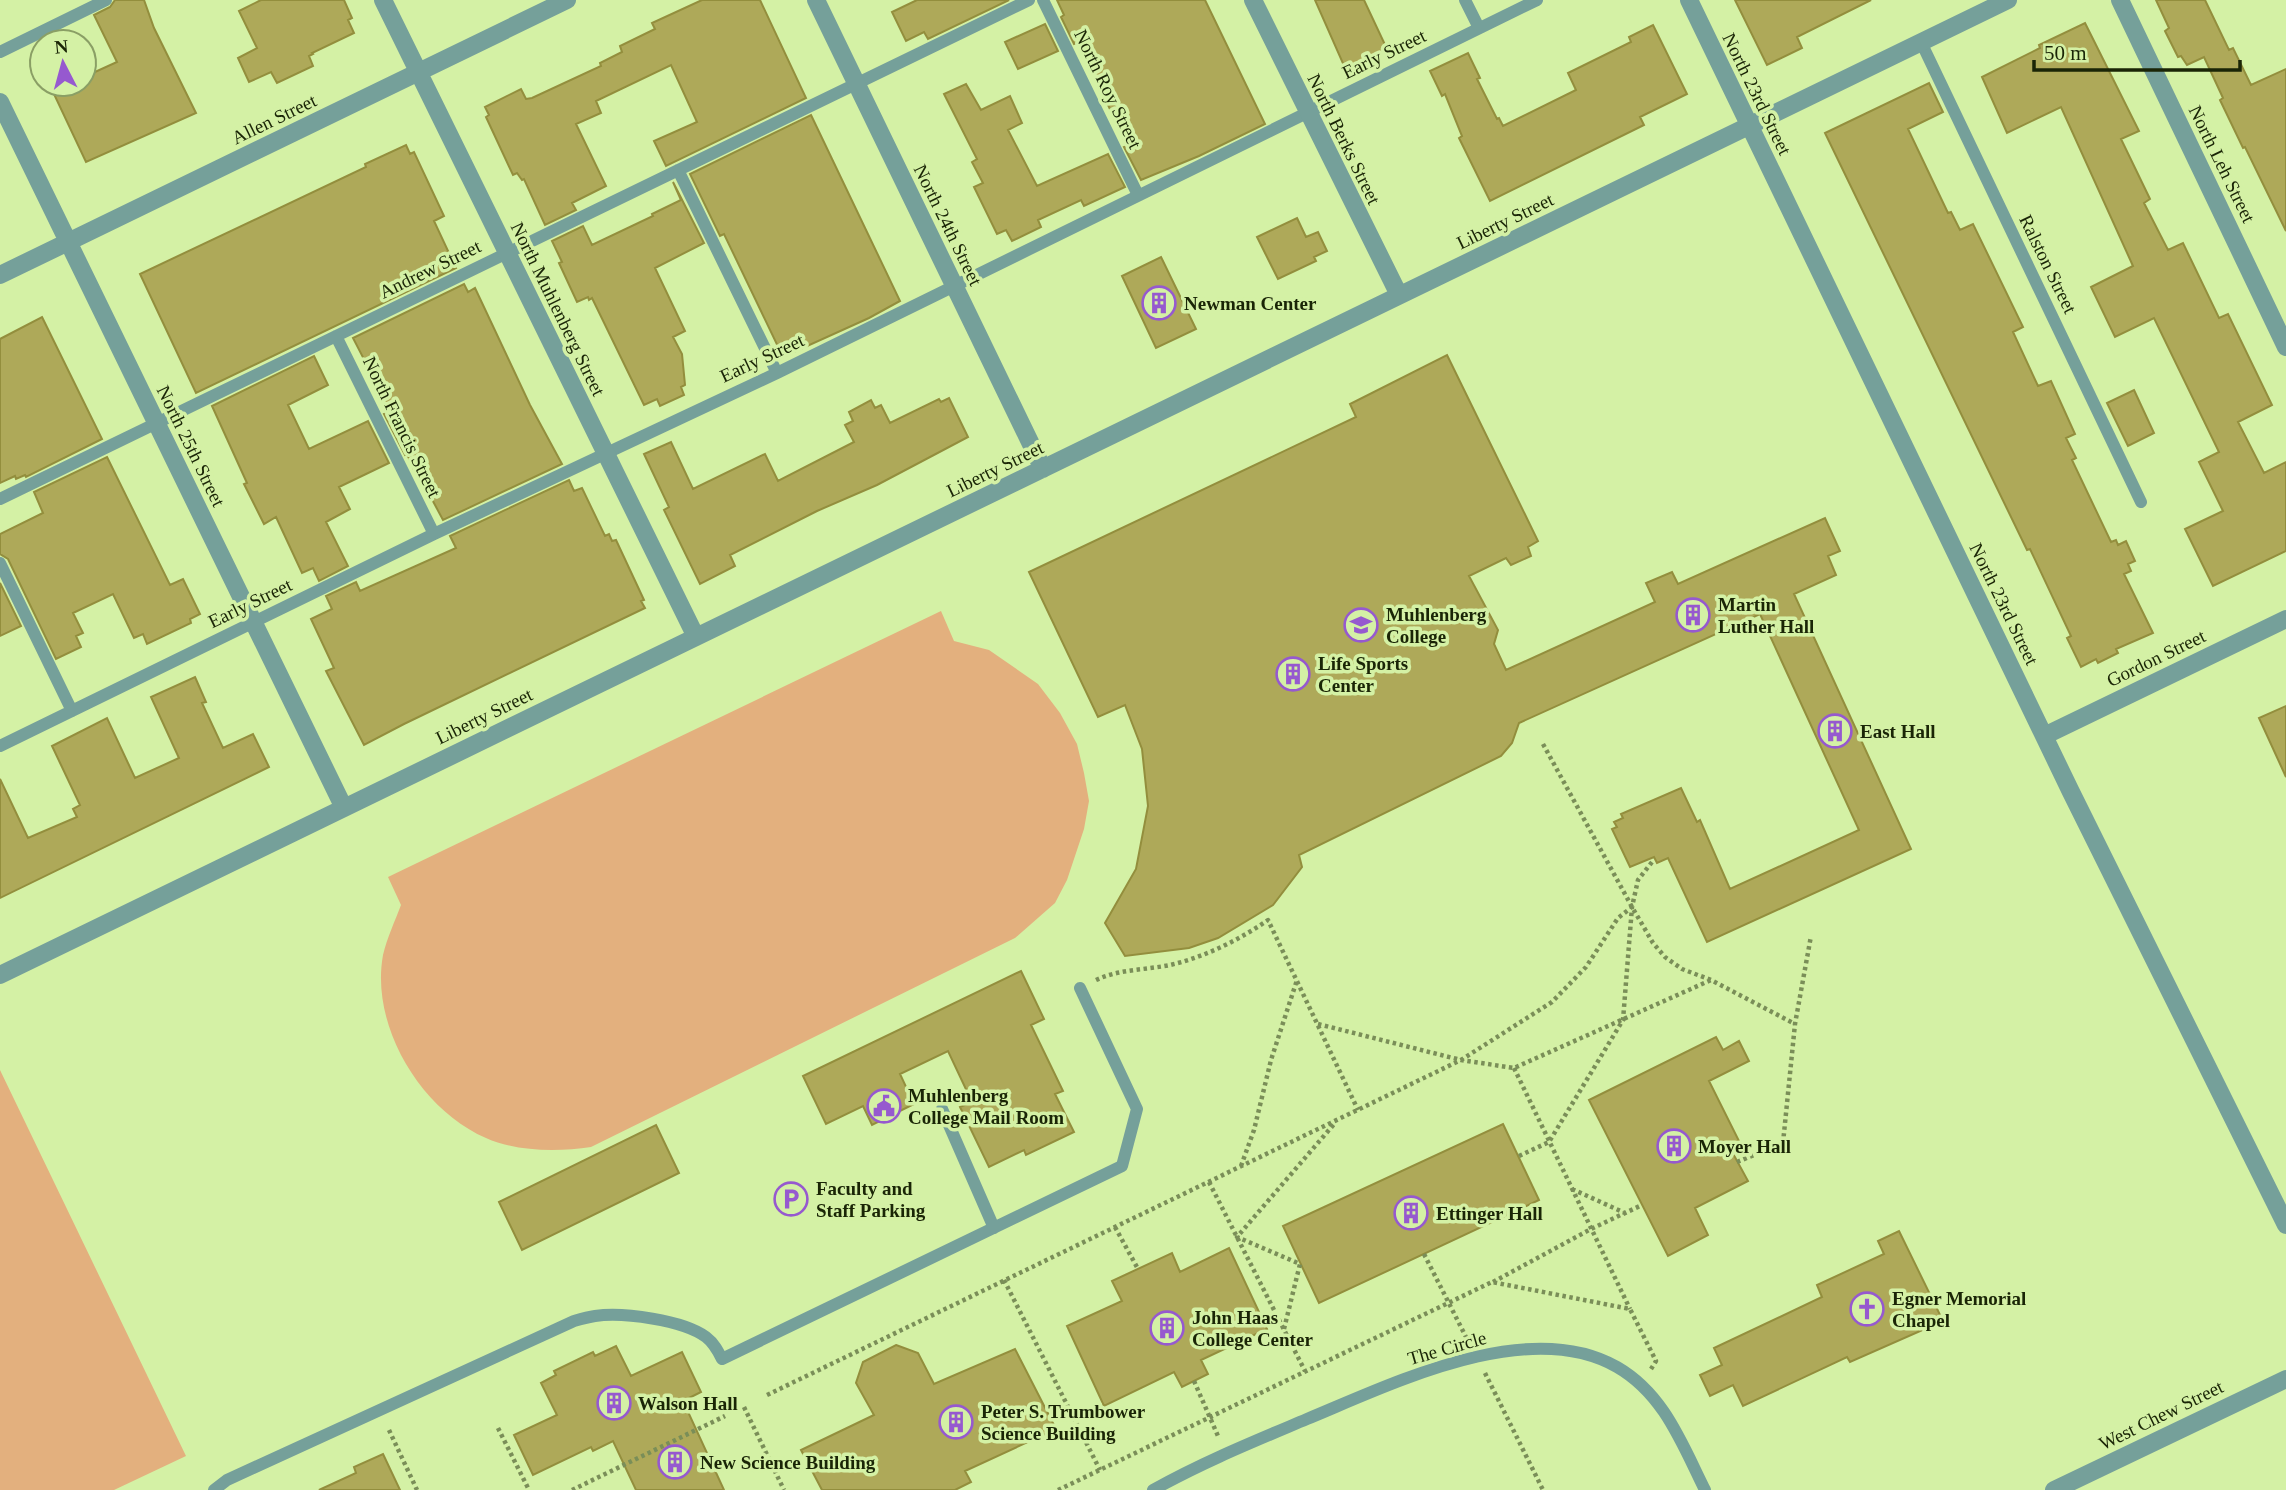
<svg xmlns="http://www.w3.org/2000/svg" width="2286" height="1490" font-family="'Times New Roman',serif">
  <rect width="100%" height="100%" fill="#d4f1a5"/>
  <path fill="#e3b07e" d="M 941,611 L 954,641 L 989,650 L 1038,684 L 1060,713 L 1077,744 L 1084,773 L 1089,801 L 1084,829 L 1067,880 L 1055,903 L 1015,938 L 591,1147 C 558,1152 517,1152 486,1138 C 421,1110 370,1026 383,955 C 387,938 395,921 401,905 L 388,877 Z
    M 0,1070 L 186,1456 L 114,1490 L 0,1490 Z"/>
  <path fill="#aea959" stroke="#938e3d" stroke-width="2" d="M 115,0 L 144,0 L 154,28 L 196,113 L 86,162 L 53,92 L 69,84 L 84,84 L 84,77 L 117,62 L 94,15 L 110,7 Z
    M 261,0 L 344,0 L 352,18 L 348,20 L 354,33 L 312,53 L 313,54 L 309,56 L 313,66 L 277,83 L 271,72 L 249,82 L 238,58 L 257,48 L 239,11 Z
    M 702,0 L 760,0 L 806,98 L 666,166 L 654,141 L 697,122 L 671,65 L 596,101 L 601,113 L 576,124 L 606,186 L 572,203 L 576,210 L 545,225 L 524,179 L 522,180 L 517,173 L 513,175 L 486,117 L 489,115 L 485,107 L 521,89 L 526,99 L 532,98 L 601,66 L 600,63 L 622,52 L 620,46 L 655,29 L 652,23 Z
    M 917,0 L 1009,0 L 928,39 L 924,32 L 906,41 L 892,12 Z
    M 1057,0 L 1205,0 L 1265,124 L 1199,156 L 1141,180 L 1124,147 L 1127,146 L 1079,42 L 1074,44 L 1061,17 L 1064,15 Z
    M 1315,0 L 1364,0 L 1387,49 L 1345,68 Z
    M 1735,0 L 1871,0 L 1797,37 L 1802,48 L 1767,65 Z
    M 2156,0 L 2205,0 L 2229,50 L 2233,48 L 2251,85 L 2286,69 L 2286,231 L 2245,147 L 2243,148 L 2220,100 L 2223,98 L 2204,57 L 2187,65 L 2181,56 L 2178,57 L 2165,31 L 2169,28 Z
    M 2085,23 L 2139,131 L 2121,139 L 2150,199 L 2144,203 L 2168,250 L 2183,243 L 2219,318 L 2228,314 L 2272,405 L 2238,422 L 2264,473 L 2286,462 L 2286,551 L 2213,586 L 2185,529 L 2223,511 L 2199,462 L 2219,452 L 2154,318 L 2115,337 L 2091,287 L 2133,266 L 2061,107 L 2007,133 L 1982,77 L 2040,48 L 2039,45 Z
    M 1045,24 L 1058,51 L 1018,69 L 1005,42 Z
    M 1653,25 L 1687,94 L 1640,117 L 1644,125 L 1490,201 L 1459,138 L 1462,136 L 1445,94 L 1442,96 L 1430,71 L 1468,53 L 1480,78 L 1477,79 L 1497,119 L 1499,118 L 1503,126 L 1576,90 L 1568,73 L 1631,42 L 1629,37 Z
    M 1929,83 L 1943,112 L 1908,129 L 1948,213 L 1951,212 L 1960,230 L 1973,224 L 2023,327 L 2013,332 L 2038,386 L 2051,381 L 2075,434 L 2066,438 L 2076,458 L 2072,460 L 2111,542 L 2116,540 L 2118,545 L 2126,541 L 2135,561 L 2128,564 L 2131,571 L 2124,574 L 2153,633 L 2116,649 L 2118,653 L 2098,663 L 2096,659 L 2081,667 L 2067,638 L 2071,636 L 2030,549 L 2027,550 L 1825,133 Z
    M 966,84 L 981,110 L 1010,96 L 1022,123 L 1008,130 L 1037,186 L 1108,154 L 1125,187 L 1084,206 L 1081,200 L 1038,220 L 1041,227 L 1012,241 L 1006,230 L 997,234 L 974,187 L 983,183 L 972,162 L 977,159 L 944,94 Z
    M 811,115 L 900,301 L 869,318 L 783,357 L 724,234 L 720,236 L 690,174 Z
    M 406,145 L 410,154 L 414,152 L 444,216 L 434,221 L 456,268 L 196,393 L 140,274 L 366,167 L 365,164 Z
    M 673,182 L 704,243 L 655,268 L 685,331 L 673,337 L 682,354 L 685,385 L 681,387 L 684,395 L 660,406 L 657,399 L 644,405 L 592,298 L 589,300 L 588,297 L 577,302 L 559,263 L 562,262 L 552,241 L 583,226 L 592,245 L 653,216 L 652,214 L 681,200 Z
    M 1297,218 L 1306,237 L 1318,232 L 1327,251 L 1314,257 L 1316,261 L 1278,279 L 1257,237 Z
    M 1161,257 L 1196,329 L 1156,348 L 1122,276 Z
    M 464,284 L 468,292 L 475,288 L 530,405 L 562,464 L 443,520 L 418,473 L 416,474 L 407,454 L 405,455 L 384,414 L 388,412 L 382,399 L 384,398 L 353,338 Z
    M 42,317 L 102,439 L 26,477 L 25,475 L 16,479 L 15,476 L 0,483 L 0,339 Z
    M 1447,355 L 1538,541 L 1528,547 L 1531,556 L 1511,565 L 1506,558 L 1469,576 L 1498,630 L 1494,644 L 1506,670 L 1655,602 L 1646,583 L 1672,572 L 1678,584 L 1825,518 L 1840,551 L 1828,556 L 1836,575 L 1794,594 L 1911,849 L 1707,942 L 1668,858 L 1657,863 L 1654,857 L 1630,867 L 1612,829 L 1617,827 L 1614,822 L 1623,818 L 1621,814 L 1681,788 L 1697,822 L 1700,820 L 1730,889 L 1859,830 L 1760,614 L 1519,723 L 1512,743 L 1501,756 L 1299,855 L 1302,867 L 1273,905 L 1218,938 L 1189,948 L 1125,956 L 1105,923 L 1136,869 L 1148,806 L 1142,749 L 1125,705 L 1098,717 L 1029,572 L 1356,417 L 1350,404 Z
    M 314,356 L 328,385 L 288,405 L 309,449 L 368,421 L 389,463 L 339,487 L 350,509 L 326,522 L 348,566 L 319,581 L 313,568 L 302,573 L 276,517 L 264,524 L 244,484 L 247,483 L 212,406 Z
    M 2134,390 L 2154,433 L 2128,446 L 2107,403 Z
    M 949,398 L 968,437 L 877,485 L 817,511 L 730,555 L 735,566 L 700,584 L 664,510 L 669,507 L 644,454 L 671,442 L 693,489 L 765,454 L 778,481 L 854,442 L 845,425 L 853,421 L 849,412 L 871,400 L 875,408 L 881,405 L 890,423 L 939,399 L 941,402 Z
    M 107,457 L 170,585 L 183,579 L 200,614 L 190,619 L 191,623 L 147,644 L 143,634 L 134,638 L 113,594 L 73,613 L 83,633 L 76,636 L 81,647 L 56,659 L 8,559 L 0,554 L 0,534 L 43,513 L 34,492 Z
    M 569,480 L 574,491 L 582,488 L 605,536 L 609,534 L 612,541 L 616,540 L 644,600 L 641,601 L 645,608 L 404,724 L 364,745 L 326,671 L 334,668 L 311,619 L 332,609 L 326,596 L 356,582 L 360,591 L 456,548 L 450,536 Z
    M 0,583 L 21,626 L 0,636 Z
    M 195,677 L 206,702 L 202,703 L 223,748 L 253,734 L 269,767 L 0,898 L 0,779 L 28,838 L 77,817 L 73,809 L 80,805 L 52,746 L 107,718 L 135,778 L 179,758 L 151,697 Z
    M 2286,706 L 2286,777 L 2259,718 Z
    M 1021,971 L 1044,1019 L 1031,1025 L 1063,1091 L 1055,1094 L 1074,1132 L 1026,1155 L 1024,1150 L 989,1167 L 960,1107 L 972,1102 L 948,1051 L 900,1074 L 914,1104 L 872,1125 L 863,1106 L 826,1124 L 803,1076 Z
    M 1716,1037 L 1723,1050 L 1739,1041 L 1749,1061 L 1709,1081 L 1740,1143 L 1730,1148 L 1748,1181 L 1695,1208 L 1708,1235 L 1668,1256 L 1589,1100 Z
    M 1503,1124 L 1539,1200 L 1319,1303 L 1283,1226 Z
    M 656,1125 L 679,1173 L 522,1250 L 499,1202 Z
    M 1899,1231 L 1943,1321 L 1850,1362 L 1847,1357 L 1743,1406 L 1733,1385 L 1710,1396 L 1700,1375 L 1722,1365 L 1714,1348 L 1822,1297 L 1817,1285 L 1884,1254 L 1878,1241 Z
    M 1229,1248 L 1267,1329 L 1201,1360 L 1208,1374 L 1182,1387 L 1174,1372 L 1104,1406 L 1067,1326 L 1122,1301 L 1112,1281 L 1172,1253 L 1180,1272 Z
    M 896,1345 L 918,1353 L 934,1384 L 1015,1349 L 1056,1429 L 965,1471 L 971,1482 L 955,1490 L 822,1490 L 801,1450 L 874,1415 L 856,1383 L 863,1362 Z
    M 616,1346 L 631,1376 L 682,1352 L 701,1392 L 683,1401 L 724,1490 L 636,1490 L 613,1441 L 593,1451 L 591,1447 L 533,1475 L 514,1435 L 557,1415 L 541,1383 L 556,1375 L 554,1371 L 593,1352 L 595,1356 Z
    M 383,1454 L 400,1490 L 319,1490 L 356,1473 L 354,1467 Z"/>
  <g fill="none" stroke-linecap="round" stroke-linejoin="round">
    <path stroke="#7a8e58" stroke-width="4.5" stroke-dasharray="3.5 3.5" stroke-linecap="butt" d="M 1543,744 L 1632,907 L 1653,943 L 1665,957 L 1682,969 L 1711,980 L 1795,1024
      M 1096,980 C 1119,969 1146,970 1170,965 C 1205,957 1239,940 1268,920 L 1358,1110
      M 1318,1024 L 1461,1060 L 1552,1002 L 1586,967 L 1618,918 L 1632,907
      M 1514,1068 L 1630,1309
      M 1519,1156 L 1549,1142 L 1623,1020 L 1632,907 L 1638,880 L 1652,862
      M 1737,1162 L 1783,1143 L 1795,1024 L 1811,936
      M 1241,1166 L 1254,1130 L 1271,1060 L 1297,980
      M 1209,1182 L 1305,1371
      M 1572,1189 L 1625,1213
      M 1115,1227 L 1138,1269
      M 1424,1254 L 1468,1341
      M 1004,1280 L 1100,1470
      M 1493,1282 L 1591,1229 L 1642,1205
      M 1284,1329 L 1300,1264 L 1237,1237 L 1335,1123
      M 1485,1373 L 1543,1490
      M 1194,1381 L 1218,1436
      M 767,1395 L 1461,1060 L 1514,1068 L 1711,980
      M 744,1407 L 784,1490
      M 498,1428 L 529,1490
      M 389,1430 L 417,1490
      M 572,1490 L 725,1416
      M 1058,1490 L 1492,1282 L 1630,1309 L 1656,1361 L 1651,1369"/>
    <path stroke="#75a09a" stroke-width="12" d="M 1043,0 L 1138,195
      M 1465,0 L 1479,28
      M 1921,42 L 2141,502
      M 0,52 L 106,0
      M 678,170 L 777,373
      M 336,336 L 434,534
      M 0,499 L 1029,0
      M 0,563 L 72,711
      M 0,746 L 434,534 L 777,373 L 1537,0
      M 942,1109 L 994,1228
      M 214,1490 L 227,1480 L 574,1321 C 581,1319 588,1317 595,1316 C 623,1312 683,1320 706,1337 C 714,1343 718,1351 722,1359 L 1122,1166 L 1137,1109 L 1080,988
      M 1153,1490 C 1203,1462 1255,1441 1307,1419 C 1392,1384 1528,1316 1617,1367 C 1664,1394 1682,1444 1705,1490"/>
    <path stroke="#75a09a" stroke-width="18" d="M 383,0 L 696,637
      M 816,0 L 1043,469
      M 1253,0 L 1399,295
      M 1689,0 L 2071,792 L 2286,1225
      M 2120,0 L 2286,347
      M 0,102 L 344,808
      M 0,275 L 567,0
      M 2044,736 L 2286,619
      M 0,975 L 2008,0"/>
    <path stroke="#75a09a" stroke-width="18" d="M 2054,1490 L 2286,1379"/>
  </g>
  <defs>
    <symbol id="building-ring" viewBox="-11 -11 22 22"><circle r="9.5" fill="#d4f1a5" stroke="#9659cf" stroke-width="1.5"/><path d="M-4-6H4V6H1V3H-1V6H-4ZM-2.5-4.3h1.7v1.8h-1.7ZM.8-4.3h1.7v1.8H.8ZM-2.5-1h1.7V.8h-1.7ZM.8-1h1.7V.8H.8Z" fill="#9659cf"/></symbol>
    <symbol id="university-ring" viewBox="-11 -11 22 22"><circle r="9.5" fill="#d4f1a5" stroke="#9659cf" stroke-width="1.5"/><path d="M0-5L7-2L0 1L-7-2ZM-4 1L0 2.5L4 1V4Q0 6-4 4Z" fill="#9659cf"/></symbol>
    <symbol id="civic-ring" viewBox="-11 -11 22 22"><circle r="9.5" fill="#d4f1a5" stroke="#9659cf" stroke-width="1.5"/><path d="M-.6-6.5H3V-4.5H.6V-3L4-1V1h2V6H-6V1h2V-1L-.6-3ZM-1.2 2.5V6h2.4V2.5Z" fill="#9659cf"/></symbol>
    <symbol id="parking-ring" viewBox="-11 -11 22 22"><circle r="9.5" fill="#d4f1a5" stroke="#9659cf" stroke-width="1.5"/><path d="M-3.5-5.5H1a3.5 3.5 0 0 1 0 7H-1V5.5H-3.5ZM-1-3.4V-.6H.8a1.4 1.4 0 0 0 0-2.8Z" fill="#9659cf"/></symbol>
    <symbol id="church-ring" viewBox="-11 -11 22 22"><circle r="9.5" fill="#d4f1a5" stroke="#9659cf" stroke-width="1.5"/><path d="M-1.2-6h2.4v3.5h3.3v2.4h-3.3V6h-2.4V-.1h-3.3v-2.4h3.3Z" fill="#9659cf"/></symbol>
  </defs>
  <g fill-rule="evenodd">
    <use href="#building-ring" x="1140" y="284" width="38" height="38"/>
    <use href="#building-ring" x="1674" y="596" width="38" height="38"/>
    <use href="#university-ring" x="1342" y="606" width="38" height="38"/>
    <use href="#building-ring" x="1274" y="655" width="38" height="38"/>
    <use href="#building-ring" x="1816" y="712" width="38" height="38"/>
    <use href="#civic-ring" x="865" y="1087" width="38" height="38"/>
    <use href="#building-ring" x="1655" y="1127" width="38" height="38"/>
    <use href="#parking-ring" x="772" y="1180" width="38" height="38"/>
    <use href="#building-ring" x="1392" y="1194" width="38" height="38"/>
    <use href="#church-ring" x="1848" y="1290" width="38" height="38"/>
    <use href="#building-ring" x="1148" y="1309" width="38" height="38"/>
    <use href="#building-ring" x="595" y="1384" width="38" height="38"/>
    <use href="#building-ring" x="937" y="1403" width="38" height="38"/>
    <use href="#building-ring" x="656" y="1443" width="38" height="38"/>
  </g>
  <g text-anchor="middle" dominant-baseline="central" stroke-width="7" stroke-linejoin="round" paint-order="stroke">
    <g font-size="19" fill="#1a2506" stroke="#d4f1a5">
      <text transform="translate(1384 54) rotate(-26)">Early Street</text>
      <text transform="translate(1108 89) rotate(64)">North Roy Street</text>
      <text transform="translate(1757 94) rotate(64)">North 23rd Street</text>
      <text transform="translate(274 119) rotate(-26)">Allen Street</text>
      <text transform="translate(1344 139) rotate(64)">North Berks Street</text>
      <text transform="translate(2222 164) rotate(64)">North Leh Street</text>
      <text transform="translate(1505 221) rotate(-26)">Liberty Street</text>
      <text transform="translate(948 225) rotate(64)">North 24th Street</text>
      <text transform="translate(2048 264) rotate(64)">Ralston Street</text>
      <text transform="translate(430 269) rotate(-26)">Andrew Street</text>
      <text transform="translate(558 309) rotate(64)">North Muhlenberg Street</text>
      <text transform="translate(762 358) rotate(-25)">Early Street</text>
      <text transform="translate(402 427) rotate(64)">North Francis Street</text>
      <text transform="translate(191 446) rotate(64)">North 25th Street</text>
      <text transform="translate(995 469) rotate(-26)">Liberty Street</text>
      <text transform="translate(250 603) rotate(-26)">Early Street</text>
      <text transform="translate(2004 604) rotate(64)">North 23rd Street</text>
      <text transform="translate(2156 658) rotate(-26)">Gordon Street</text>
      <text transform="translate(484 716) rotate(-26)">Liberty Street</text>
      <text transform="translate(1447 1348) rotate(-16)">The Circle</text>
      <text transform="translate(2161 1415) rotate(-26)">West Chew Street</text>
    </g>
    <g font-size="19" font-weight="bold" fill="#1a2506" stroke="#d4f1a5" text-anchor="start">
      <text x="1184" y="303">Newman Center</text>
      <text x="1718" y="604">Martin<tspan x="1718" dy="22">Luther Hall</tspan></text>
      <text x="1386" y="614">Muhlenberg<tspan x="1386" dy="22">College</tspan></text>
      <text x="1318" y="663">Life Sports<tspan x="1318" dy="22">Center</tspan></text>
      <text x="1860" y="731">East Hall</text>
      <text x="908" y="1095">Muhlenberg<tspan x="908" dy="22">College Mail Room</tspan></text>
      <text x="1698" y="1146">Moyer Hall</text>
      <text x="816" y="1188">Faculty and<tspan x="816" dy="22">Staff Parking</tspan></text>
      <text x="1436" y="1213">Ettinger Hall</text>
      <text x="1892" y="1298">Egner Memorial<tspan x="1892" dy="22">Chapel</tspan></text>
      <text x="1192" y="1317">John Haas<tspan x="1192" dy="22">College Center</tspan></text>
      <text x="638" y="1403">Walson Hall</text>
      <text x="981" y="1411">Peter S. Trumbower<tspan x="981" dy="22">Science Building</tspan></text>
      <text x="700" y="1462">New Science Building</text>
    </g>
  </g>
  <g transform="translate(63 63) rotate(354)"><circle r="33" fill="#d4f1a5" stroke="#8a9f65" stroke-width="2"/>
  <path d="M0-5L12 26L0 18L-12 26Z" fill="#9659cf"/>
  <text y="-10" font-size="19" font-weight="bold" text-anchor="middle" fill="#1a2506">N</text>
  </g>
  <path d="M2034 60v10h206v-10" fill="none" stroke="#1a2506" stroke-width="3.5"/>
  <text x="2044" y="60" font-size="21" fill="#1a2506" stroke="#d4f1a5" stroke-width="5" paint-order="stroke">50 m</text>
</svg>
